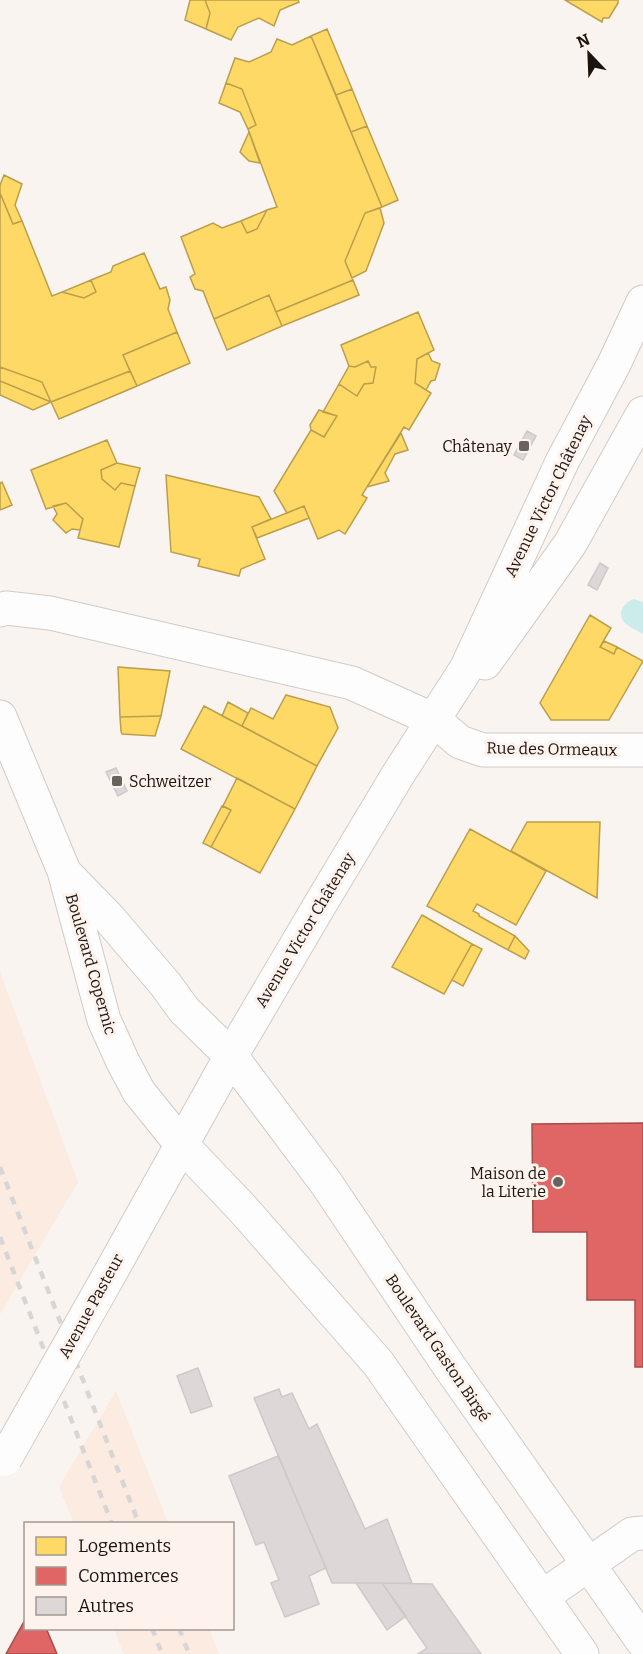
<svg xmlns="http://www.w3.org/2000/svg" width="643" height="1654" font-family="Bitter,serif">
  <rect width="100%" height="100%" fill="#f9f4f0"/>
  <path fill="#fbebe0" d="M 0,972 L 78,1182 L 0,1314 Z
    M 116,1391 L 168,1523 L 74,1523 L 59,1487 Z
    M 114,1629 L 209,1629 L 219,1654 L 124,1654 Z"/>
  <path fill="#ccebeb" d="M 634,599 L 643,602 L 643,634 C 638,631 629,627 625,623 C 616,613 624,602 634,599 Z"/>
  <path fill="#ffd966" stroke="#bb9e4c" stroke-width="1.5" d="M 190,0 L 205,0 L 210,13 L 206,29 L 185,20 Z
    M 205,0 L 298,0 L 299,2 L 280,10 L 274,26 L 259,18 L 238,27 L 231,40 L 206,29 L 210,13 Z
    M 565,0 L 618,0 L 618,3 L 609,18 L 603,18 L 602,22 Z
    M 327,29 L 352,89 L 336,95 L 311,36 Z
    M 311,36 L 382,207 L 365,213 L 345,261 L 353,280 L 276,312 L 269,295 L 214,319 L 203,291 L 195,289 L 190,277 L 195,274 L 181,237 L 213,223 L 222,228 L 241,221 L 247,233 L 257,229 L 267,210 L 277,207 L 248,129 L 256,125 L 242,89 L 226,83 L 235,58 L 249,62 L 271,52 L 277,39 L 292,45 Z
    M 226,83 L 242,89 L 256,125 L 248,129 L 240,112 L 219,103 Z
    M 352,89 L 367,126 L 351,132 L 336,95 Z
    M 367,126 L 398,200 L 382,207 L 351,132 Z
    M 249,132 L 260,163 L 249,161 L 240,152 Z
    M 4,175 L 22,184 L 15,205 L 22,221 L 13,224 L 0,193 L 0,185 Z
    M 0,193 L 13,224 L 22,221 L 52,296 L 62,292 L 84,298 L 96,292 L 91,280 L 111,272 L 113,266 L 144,253 L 160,289 L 166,287 L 170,300 L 168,309 L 177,332 L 123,355 L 130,371 L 51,402 L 42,382 L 0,367 Z
    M 380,208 L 384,223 L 366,271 L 352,278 L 345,261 L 365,213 Z
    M 267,210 L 257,229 L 247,233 L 241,221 Z
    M 91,280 L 96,292 L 84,298 L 62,292 Z
    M 353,280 L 359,295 L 282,326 L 276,312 Z
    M 269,295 L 282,326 L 227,350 L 214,319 Z
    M 418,312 L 434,350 L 417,359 L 415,383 L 431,393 L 409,430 L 404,427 L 362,495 L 367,498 L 345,534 L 339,530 L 318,539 L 304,506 L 287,513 L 274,491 L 311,430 L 324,437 L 337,416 L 323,412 L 339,384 L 357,396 L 364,384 L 373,383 L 376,367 L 371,367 L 368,361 L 355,367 L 349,366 L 341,345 Z
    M 177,332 L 190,363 L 137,386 L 123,355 Z
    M 428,353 L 432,361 L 440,364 L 435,380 L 431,381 L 426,390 L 415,383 L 417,359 Z
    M 368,361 L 371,367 L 376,367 L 373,383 L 364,384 L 357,396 L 339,384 L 349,366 L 355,367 Z
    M 0,367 L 42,382 L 51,402 L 0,381 Z
    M 130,371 L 137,386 L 59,419 L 51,402 Z
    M 0,381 L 51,402 L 33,410 L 0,395 Z
    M 319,410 L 337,416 L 324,437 L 311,430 L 310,425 Z
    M 401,433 L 408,450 L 395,454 L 385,473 L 389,481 L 367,487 Z
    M 107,440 L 117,463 L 101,470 L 102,479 L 115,490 L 121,483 L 135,486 L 119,547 L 78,538 L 83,519 L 66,503 L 46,509 L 31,470 Z
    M 117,463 L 140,468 L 135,486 L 121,483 L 115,490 L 102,479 L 101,470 Z
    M 166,475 L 259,497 L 271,519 L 252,527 L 265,559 L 241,569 L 239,576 L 198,566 L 200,559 L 171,552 Z
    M 2,482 L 12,505 L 0,510 L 0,483 Z
    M 66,503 L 83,519 L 80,530 L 72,529 L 66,533 L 53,520 L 57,514 L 53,506 Z
    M 304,506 L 309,518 L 257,538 L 252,527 Z
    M 590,615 L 611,628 L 600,647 L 614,654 L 617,647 L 643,661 L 609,720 L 551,720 L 540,703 Z
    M 604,641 L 617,647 L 614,654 L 600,647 Z
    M 118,667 L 170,671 L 161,716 L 120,717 Z
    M 286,695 L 330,707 L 338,728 L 317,766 L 242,726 L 251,708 L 273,719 Z
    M 228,702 L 248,713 L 242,726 L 222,716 Z
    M 204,706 L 317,766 L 295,809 L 181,749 Z
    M 161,716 L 155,736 L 122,734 L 121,731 L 120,717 Z
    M 237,778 L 295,809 L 260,873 L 211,847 L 231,810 L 223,806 Z
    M 222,806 L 231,810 L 211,847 L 203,843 Z
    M 527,822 L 600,822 L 597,898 L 511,851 Z
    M 470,829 L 546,871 L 516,925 L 477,904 L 473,911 L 479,914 L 479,916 L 515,936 L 508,950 L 427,906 Z
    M 422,915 L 472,944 L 444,994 L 392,967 Z
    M 515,936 L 529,951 L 525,959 L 508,950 Z
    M 472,944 L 482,949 L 463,986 L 452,980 Z"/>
  <path fill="#e06666" stroke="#a54d4c" stroke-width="1.5" d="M 643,1123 L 643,1367 L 635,1367 L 635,1300 L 587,1300 L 587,1232 L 533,1232 L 532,1124 Z
    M 26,1618 L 26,1628 L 46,1628 L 57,1654 L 6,1654 Z"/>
  <path fill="#ded7d8" stroke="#cfc8ca" stroke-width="1.5" d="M 527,431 L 536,436 L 523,460 L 514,455 Z
    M 600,563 L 608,568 L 597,590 L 588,585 Z
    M 116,768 L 127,791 L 118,796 L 106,772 Z
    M 198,1368 L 212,1406 L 191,1413 L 177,1376 Z
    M 279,1389 L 282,1397 L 292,1393 L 309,1429 L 317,1424 L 365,1529 L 387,1519 L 412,1583 L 332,1583 L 254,1398 Z
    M 278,1456 L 326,1568 L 309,1576 L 319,1604 L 285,1617 L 271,1583 L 279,1580 L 264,1542 L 256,1545 L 229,1476 Z
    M 356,1583 L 382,1583 L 406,1616 L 387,1630 Z
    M 382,1583 L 432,1584 L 481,1654 L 418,1654 L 427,1648 Z"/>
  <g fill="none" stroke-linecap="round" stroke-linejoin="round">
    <defs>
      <path id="minor" d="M 0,610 L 6,608 L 50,613 L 352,683 L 434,720 L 460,742 L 483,750 L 643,750
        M 0,717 L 64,871 L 104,1020 L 123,1062 L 139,1092 L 181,1144
        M 65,873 L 108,917 L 166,985 L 184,1010 L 231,1056
        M 542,1597 L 632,1534 L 643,1533"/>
      <path id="major" d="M 485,663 L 570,544 L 643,413
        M 231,1056 L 326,1183 L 449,1366 L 643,1642
        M 181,1144 L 242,1208 L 378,1363 L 582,1654
        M 108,1277 L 231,1056 L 321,903 L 399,773 L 466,669 L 562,462 L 614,364 L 643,302"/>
    </defs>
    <use href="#minor" stroke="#d1cbc6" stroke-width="35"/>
    <use href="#major" stroke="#d1cbc6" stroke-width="35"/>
    <use href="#minor" stroke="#fefdfd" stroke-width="33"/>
    <use href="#major" stroke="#fefdfd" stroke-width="33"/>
    <path stroke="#d8d6d5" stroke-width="4.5" stroke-dasharray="8 8" stroke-linecap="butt" d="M 0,1167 L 139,1524
      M 0,1237 L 112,1524
      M 152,1628 L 162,1654
      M 179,1628 L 189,1654"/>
    <defs>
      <path id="major-bridge" d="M 5,1459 L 108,1277"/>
    </defs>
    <use href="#major-bridge" stroke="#d1cbc6" stroke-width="35" stroke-linecap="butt"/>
    <use href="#major-bridge" stroke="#fefdfd" stroke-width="33"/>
  </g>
  <g fill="#69625d" stroke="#fdf3ec" stroke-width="2">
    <rect x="518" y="440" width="12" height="12" rx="3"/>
    <rect x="111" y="775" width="12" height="12" rx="3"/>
    <circle cx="558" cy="1182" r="6"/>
  </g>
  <g text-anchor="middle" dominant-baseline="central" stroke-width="6" stroke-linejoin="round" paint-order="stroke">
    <g font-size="16" fill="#1b130e" stroke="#fdf3ec" text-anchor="end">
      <text x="512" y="446">Châtenay</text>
      <text x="129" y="781" text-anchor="start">Schweitzer</text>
      <text x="546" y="1173">Maison de<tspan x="546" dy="18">la Literie</tspan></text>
    </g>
    <g font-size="16" fill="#1b130e" stroke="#fdf3ec">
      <text transform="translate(548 496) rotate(-64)">Avenue Victor Châtenay</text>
      <text transform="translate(552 749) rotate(1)">Rue des Ormeaux</text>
      <text transform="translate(305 930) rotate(-59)">Avenue Victor Châtenay</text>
      <text transform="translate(91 964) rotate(74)">Boulevard Copernic</text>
      <text transform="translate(91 1306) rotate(-61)">Avenue Pasteur</text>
      <text transform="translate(438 1348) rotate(56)">Boulevard Gaston Birgé</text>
    </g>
  </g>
  <rect x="24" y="1522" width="210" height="108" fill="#fdf3ec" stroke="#a39993" stroke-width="1.5"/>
  <rect x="36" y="1537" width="30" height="18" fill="#ffd966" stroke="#a39993" stroke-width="1.5"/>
  <text x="78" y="1552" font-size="18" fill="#1b130e">Logements</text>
  <rect x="36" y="1567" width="30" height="18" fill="#e06666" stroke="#a39993" stroke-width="1.5"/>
  <text x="78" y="1582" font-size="18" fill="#1b130e">Commerces</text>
  <rect x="36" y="1597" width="30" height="18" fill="#ded7d8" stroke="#a39993" stroke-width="1.5"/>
  <text x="78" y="1612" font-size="18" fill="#1b130e">Autres</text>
  <g transform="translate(589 54) rotate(337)" stroke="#fdf3ec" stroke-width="4.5" paint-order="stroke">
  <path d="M0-4.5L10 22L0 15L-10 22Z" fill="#1b130e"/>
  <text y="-9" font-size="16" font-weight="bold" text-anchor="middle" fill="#1b130e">N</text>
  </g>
</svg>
